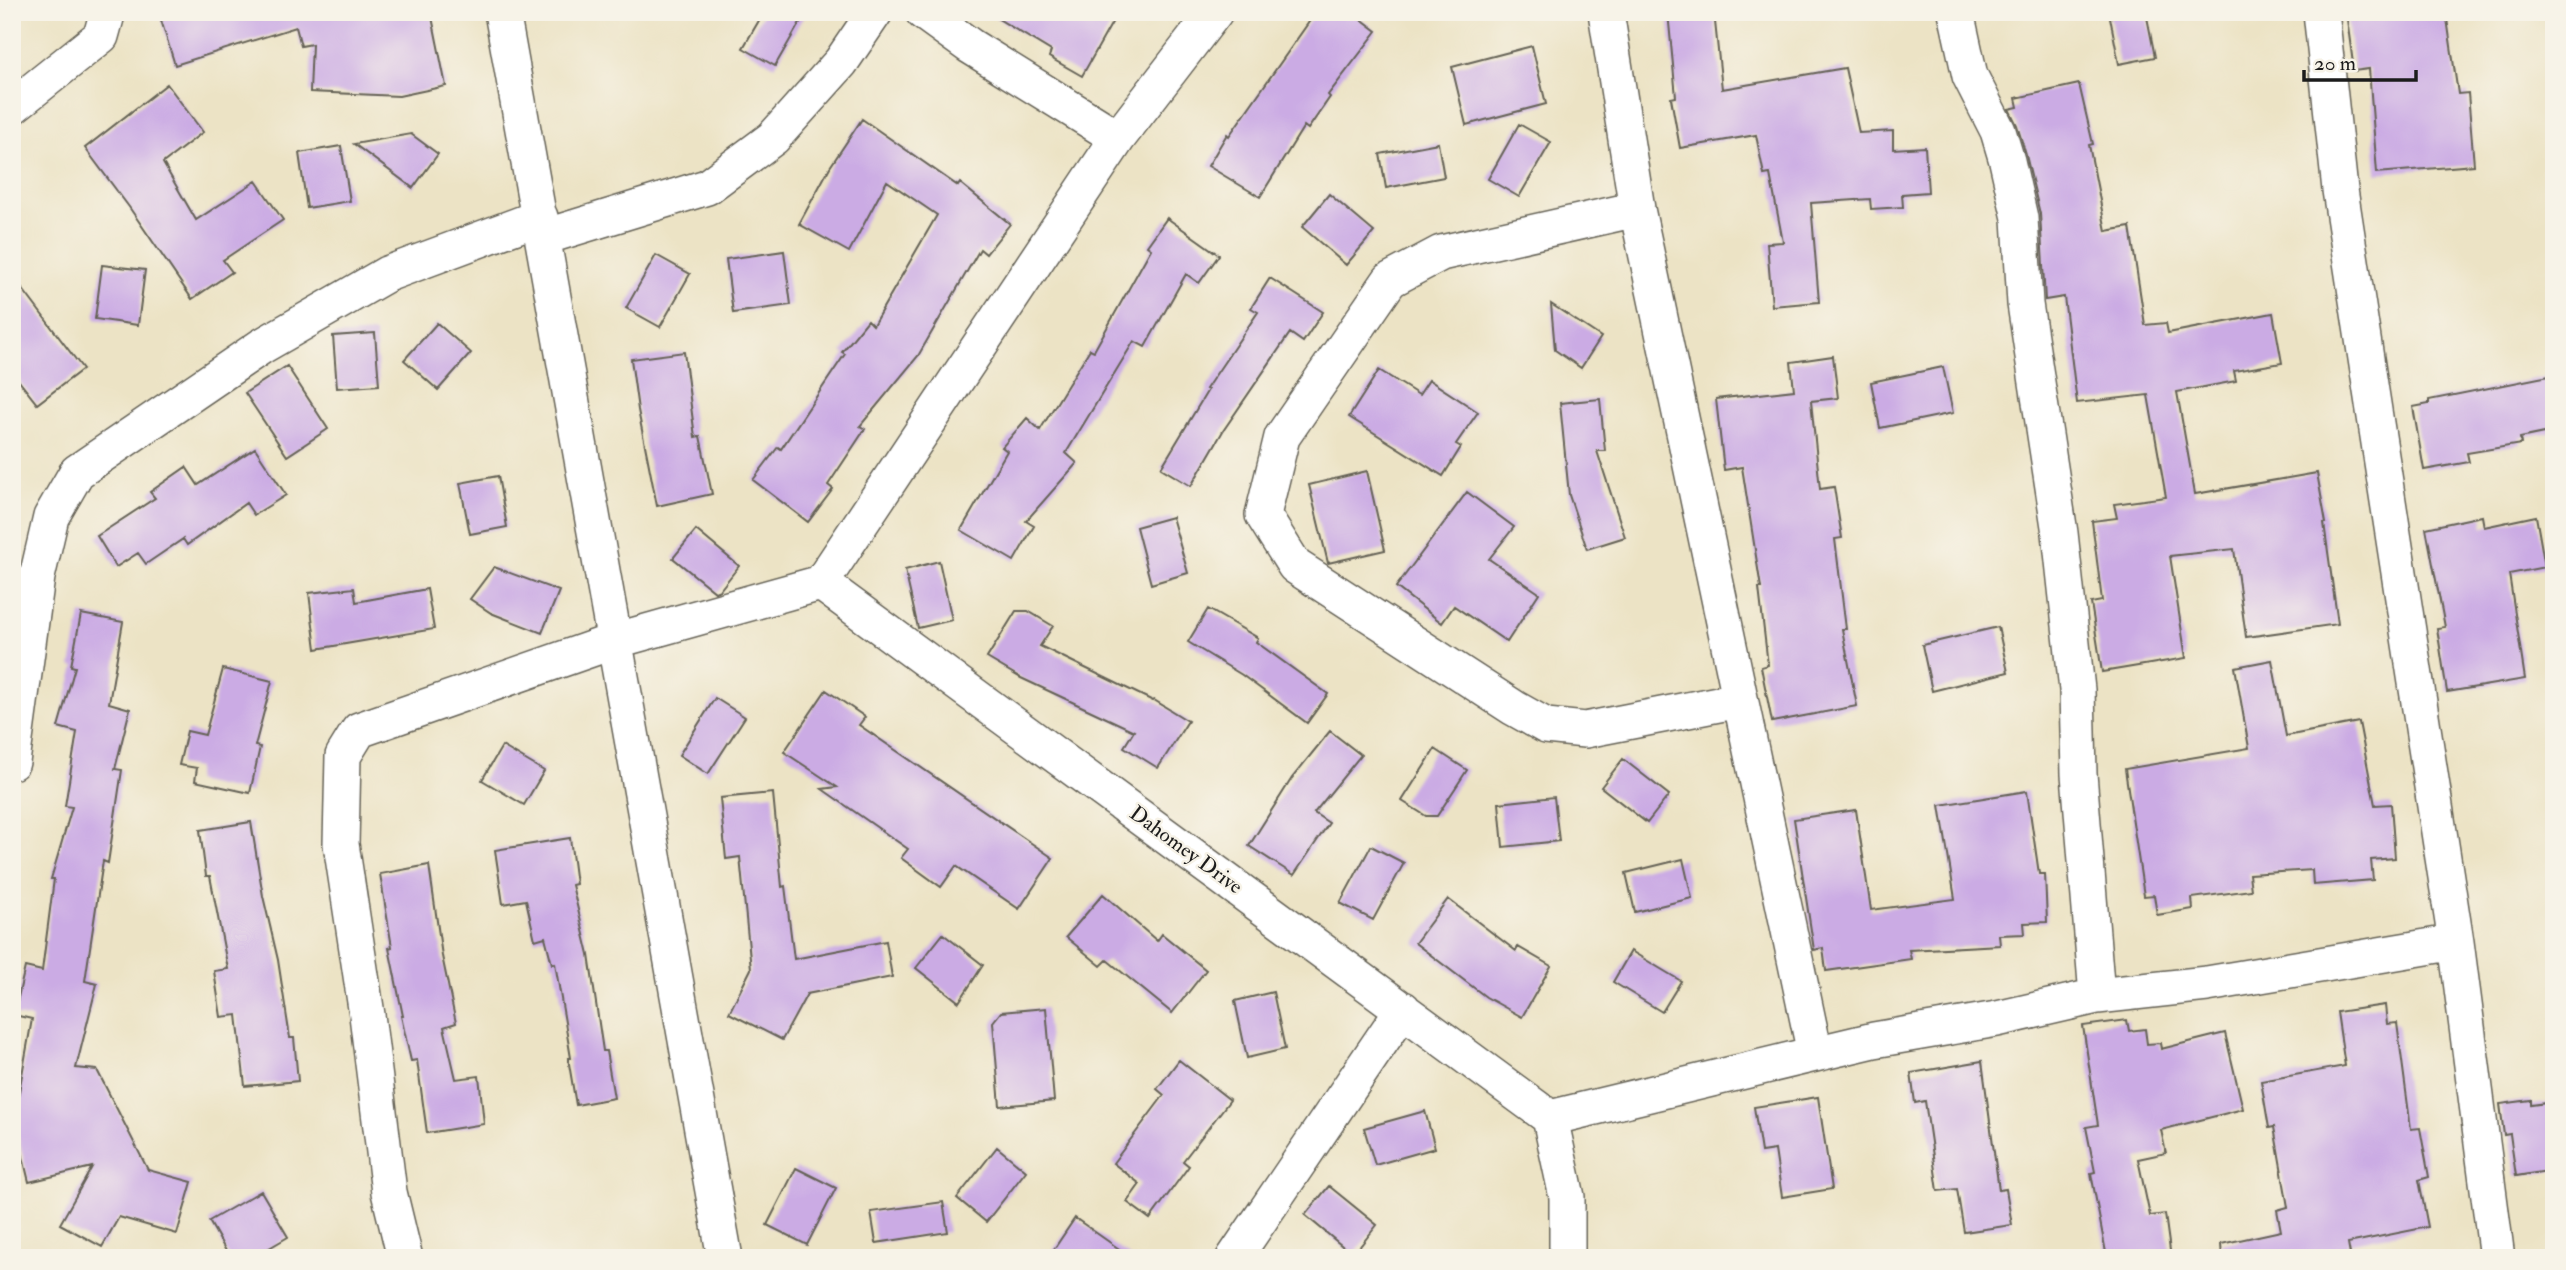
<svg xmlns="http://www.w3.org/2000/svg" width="2566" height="1270" font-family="'IM FELL Double Pica',serif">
  <rect width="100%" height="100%" fill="#f7f3e8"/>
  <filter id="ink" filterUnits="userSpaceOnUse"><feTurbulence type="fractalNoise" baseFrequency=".0143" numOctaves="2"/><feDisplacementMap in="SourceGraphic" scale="14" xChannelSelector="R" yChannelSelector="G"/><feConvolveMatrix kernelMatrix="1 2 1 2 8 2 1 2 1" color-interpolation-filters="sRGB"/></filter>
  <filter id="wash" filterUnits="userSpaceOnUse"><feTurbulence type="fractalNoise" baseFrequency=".00686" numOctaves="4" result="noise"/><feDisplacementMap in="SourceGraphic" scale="28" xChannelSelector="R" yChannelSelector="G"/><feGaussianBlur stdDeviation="1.57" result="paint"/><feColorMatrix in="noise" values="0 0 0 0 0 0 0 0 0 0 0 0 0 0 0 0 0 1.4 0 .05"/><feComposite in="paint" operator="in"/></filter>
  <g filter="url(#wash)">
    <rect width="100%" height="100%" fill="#ece3c5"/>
    <g id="blocks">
      <path fill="#cbabe4" d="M 183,12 L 431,12 L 446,86 L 399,96 L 310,92 L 312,44 L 301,46 L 296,27 L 175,65 L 161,20 Z
        M 764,12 L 806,12 L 775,66 L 743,48 Z
        M 987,12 L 1118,12 L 1082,76 L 1049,57 L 1051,51 Z
        M 1316,12 L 1352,12 L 1377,31 L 1328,95 L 1330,97 L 1308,129 L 1304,126 L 1260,197 L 1208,166 L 1227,134 L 1229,136 Z
        M 1668,12 L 1714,12 L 1722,89 L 1845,68 L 1859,133 L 1893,131 L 1893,149 L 1925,147 L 1928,192 L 1902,194 L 1903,207 L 1871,209 L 1870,199 L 1811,203 L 1819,302 L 1772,306 L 1767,243 L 1783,242 L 1770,174 L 1764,175 L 1756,135 L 1680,148 L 1671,98 L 1676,97 Z
        M 2109,12 L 2146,12 L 2155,57 L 2119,64 Z
        M 2346,12 L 2446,12 L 2458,94 L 2468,93 L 2474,165 L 2377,173 L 2369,69 L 2354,71 Z
        M 1532,46 L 1546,104 L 1466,125 L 1452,67 Z
        M 167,84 L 203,132 L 163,163 L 196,220 L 256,181 L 283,220 L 223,260 L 232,272 L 192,299 L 129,207 L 85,148 Z
        M 2079,84 L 2093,144 L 2089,145 L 2106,231 L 2130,227 L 2145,325 L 2166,323 L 2168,333 L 2273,313 L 2282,363 L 2234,371 L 2236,381 L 2177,392 L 2195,494 L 2317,473 L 2326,523 L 2324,523 L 2338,624 L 2246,637 L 2234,549 L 2170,556 L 2186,658 L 2102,672 L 2091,603 L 2102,601 L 2092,521 L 2117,518 L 2114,504 L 2166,497 L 2148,395 L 2077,403 L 2064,297 L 2045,300 L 2040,214 L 2026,155 L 2017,125 L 2009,109 L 2018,107 L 2016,98 Z
        M 862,119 L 958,186 L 960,183 L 1010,224 L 986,254 L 980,249 L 918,356 L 860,426 L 865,429 L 828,485 L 833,489 L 808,522 L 753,480 L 778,447 L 781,449 L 845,354 L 842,352 L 868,320 L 873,325 L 937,215 L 887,181 L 849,252 L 799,224 L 830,167 Z
        M 1519,124 L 1551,142 L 1519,197 L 1488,179 Z
        M 411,134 L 438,154 L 413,188 L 354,144 Z
        M 1438,143 L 1444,177 L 1386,188 L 1380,154 Z
        M 341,146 L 350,201 L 307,208 L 299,153 Z
        M 1329,194 L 1374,232 L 1346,265 L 1302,227 Z
        M 1167,218 L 1219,255 L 1199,283 L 1186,274 L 1145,347 L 1134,341 L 1066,453 L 1077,463 L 1026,521 L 1034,526 L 1014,561 L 961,530 L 1007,451 L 1002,447 L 1027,418 L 1040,430 L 1090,349 L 1094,351 L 1151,249 L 1147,246 Z
        M 784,251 L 791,305 L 733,313 L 726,259 Z
        M 656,255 L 690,274 L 660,327 L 626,308 Z
        M 102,265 L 145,270 L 138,325 L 95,319 Z
        M 12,275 L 83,369 L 37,404 L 12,372 Z
        M 1270,278 L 1323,312 L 1303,342 L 1290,333 L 1223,431 L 1191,486 L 1161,468 L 1208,390 L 1206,389 L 1258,312 L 1251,308 Z
        M 1551,304 L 1601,337 L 1581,368 L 1555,350 Z
        M 437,323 L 471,353 L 438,390 L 404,360 Z
        M 375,333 L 379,385 L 337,388 L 333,336 Z
        M 684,352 L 695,437 L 700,436 L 712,494 L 657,506 L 638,410 L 631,359 Z
        M 1833,356 L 1838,398 L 1811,401 L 1820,489 L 1834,487 L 1842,538 L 1835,539 L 1846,629 L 1842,629 L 1857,706 L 1772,722 L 1761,667 L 1768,665 L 1759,588 L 1761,588 L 1742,467 L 1724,470 L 1716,399 L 1794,390 L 1791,362 Z
        M 287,366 L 328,429 L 287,456 L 245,393 Z
        M 1943,367 L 1953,413 L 1880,428 L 1871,382 Z
        M 1379,370 L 1419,395 L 1429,380 L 1478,412 L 1456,444 L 1461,447 L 1443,476 L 1349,417 Z
        M 2554,375 L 2554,431 L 2520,438 L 2521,444 L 2467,453 L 2469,462 L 2424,470 L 2413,407 L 2429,404 L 2429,400 Z
        M 1600,399 L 1605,451 L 1597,451 L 1625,537 L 1587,549 L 1569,495 L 1560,403 Z
        M 255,448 L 286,495 L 254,515 L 246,503 L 187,545 L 183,539 L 146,564 L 138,553 L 116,567 L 97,536 L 155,498 L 150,492 L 186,467 L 198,485 Z
        M 1367,471 L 1385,550 L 1328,563 L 1309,485 Z
        M 498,476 L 507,527 L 470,534 L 460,483 Z
        M 1467,492 L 1514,527 L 1489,559 L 1539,593 L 1507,642 L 1454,606 L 1442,623 L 1396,587 Z
        M 2482,516 L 2484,527 L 2536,516 L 2545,567 L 2509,574 L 2525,679 L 2447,692 L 2437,628 L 2445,627 L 2426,528 Z
        M 1172,517 L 1188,573 L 1151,584 L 1136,527 Z
        M 696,530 L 739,566 L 720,590 L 715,592 L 673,558 Z
        M 939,561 L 952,620 L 918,628 L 905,570 Z
        M 494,567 L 559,591 L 542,633 L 491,613 L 470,599 Z
        M 354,588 L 356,602 L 427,589 L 434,629 L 316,649 L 309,593 Z
        M 1208,609 L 1258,638 L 1256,642 L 1328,694 L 1307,723 L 1242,675 L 1188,642 Z
        M 1016,611 L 1028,611 L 1053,626 L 1040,646 L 1153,701 L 1154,700 L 1188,721 L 1158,768 L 1124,747 L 1134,731 L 1021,678 L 987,658 Z
        M 81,614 L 123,622 L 109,703 L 130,709 L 115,769 L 122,770 L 108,863 L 103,861 L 85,981 L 97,984 L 76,1068 L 97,1070 L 148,1170 L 192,1182 L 177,1234 L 119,1217 L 102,1247 L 60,1224 L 92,1167 L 29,1182 L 14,1120 L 32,1019 L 14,1015 L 25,967 L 42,971 L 54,879 L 51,879 L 72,807 L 65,806 L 77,732 L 58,727 L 75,667 L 71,666 Z
        M 1998,627 L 2008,672 L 1932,691 L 1922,645 Z
        M 2272,660 L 2286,736 L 2359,722 L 2375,805 L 2391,804 L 2395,858 L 2371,860 L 2373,880 L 2313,885 L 2312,870 L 2249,874 L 2251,890 L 2192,898 L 2193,909 L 2157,915 L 2154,895 L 2144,896 L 2125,769 L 2249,748 L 2235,667 Z
        M 223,669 L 272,681 L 255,746 L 260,747 L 250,793 L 195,781 L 197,768 L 179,765 L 187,731 L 205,735 Z
        M 826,690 L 865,717 L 859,725 L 1053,858 L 1019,909 L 956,866 L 941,887 L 901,858 L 908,849 L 822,789 L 837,787 L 784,752 Z
        M 715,698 L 745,717 L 708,774 L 679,755 Z
        M 1330,731 L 1361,755 L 1314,813 L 1329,823 L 1294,875 L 1249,846 L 1292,778 Z
        M 502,746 L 544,771 L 524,805 L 482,780 Z
        M 1435,749 L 1467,770 L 1437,816 L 1426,816 L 1402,801 Z
        M 1623,759 L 1669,795 L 1647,823 L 1601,787 Z
        M 2027,791 L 2039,874 L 2045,874 L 2047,922 L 2024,923 L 2025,934 L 1999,935 L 2000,945 L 1909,950 L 1911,959 L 1826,971 L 1823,948 L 1814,950 L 1794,819 L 1856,810 L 1871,910 L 1955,899 L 1940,805 Z
        M 773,793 L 782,887 L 785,886 L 794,959 L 886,941 L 892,977 L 807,994 L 782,1040 L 729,1013 L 751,969 L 740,857 L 726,859 L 720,798 Z
        M 1554,797 L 1559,841 L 1503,847 L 1499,803 Z
        M 251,822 L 263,896 L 278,960 L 290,1038 L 294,1038 L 298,1081 L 245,1086 L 237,1015 L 221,1017 L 214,971 L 228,969 L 210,876 L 206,876 L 200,830 Z
        M 570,838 L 576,884 L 572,885 L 589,955 L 603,1051 L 606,1051 L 614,1098 L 576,1105 L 568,1058 L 571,1058 L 555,963 L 552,964 L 545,937 L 535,940 L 526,900 L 503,904 L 495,850 Z
        M 1371,846 L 1404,863 L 1373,920 L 1340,903 Z
        M 1683,859 L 1692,898 L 1635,912 L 1626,873 Z
        M 429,865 L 442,956 L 456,1023 L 444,1027 L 456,1079 L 479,1076 L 484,1124 L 427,1133 L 417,1060 L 411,1061 L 401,1016 L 403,1016 L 389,948 L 392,947 L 380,874 Z
        M 1103,894 L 1157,941 L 1162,934 L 1206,970 L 1172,1013 L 1107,960 L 1101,966 L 1066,937 Z
        M 1448,899 L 1516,951 L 1518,947 L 1551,966 L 1522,1017 L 1486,997 L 1415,943 Z
        M 943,934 L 983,965 L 959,1002 L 916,968 Z
        M 1631,951 L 1681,981 L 1662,1012 L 1613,982 Z
        M 1273,992 L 1285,1049 L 1247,1058 L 1235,1001 Z
        M 2385,1005 L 2387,1024 L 2397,1023 L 2411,1129 L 2420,1128 L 2429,1177 L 2419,1180 L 2428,1227 L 2348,1243 L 2350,1254 L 2326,1258 L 2222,1258 L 2221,1244 L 2281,1231 L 2277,1210 L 2288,1207 L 2274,1127 L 2269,1128 L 2261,1081 L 2345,1066 L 2337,1012 Z
        M 1046,1008 L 1054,1101 L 1000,1106 L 993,1022 L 1001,1012 Z
        M 2127,1020 L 2129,1031 L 2145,1029 L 2147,1044 L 2160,1043 L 2161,1049 L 2225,1033 L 2243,1109 L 2161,1130 L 2166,1153 L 2138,1159 L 2150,1216 L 2165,1214 L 2171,1258 L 2107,1258 L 2091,1173 L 2095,1172 L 2086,1127 L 2098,1125 L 2083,1026 Z
        M 1179,1060 L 1230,1100 L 1183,1161 L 1189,1166 L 1150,1219 L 1127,1202 L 1140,1184 L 1113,1163 L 1164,1095 L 1157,1089 Z
        M 1982,1061 L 1999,1190 L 2006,1189 L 2012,1225 L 1964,1232 L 1957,1189 L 1938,1191 L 1925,1101 L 1915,1103 L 1911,1073 Z
        M 1818,1097 L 1832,1189 L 1782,1197 L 1775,1150 L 1761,1152 L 1754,1107 Z
        M 2531,1100 L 2531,1105 L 2554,1102 L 2554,1170 L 2516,1176 L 2510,1134 L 2504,1135 L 2500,1104 Z
        M 1425,1111 L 1435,1148 L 1375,1165 L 1364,1128 Z
        M 997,1147 L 1026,1171 L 986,1222 L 957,1198 Z
        M 796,1168 L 836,1188 L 807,1245 L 767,1225 Z
        M 1329,1186 L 1377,1225 L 1353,1255 L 1305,1215 Z
        M 261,1191 L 288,1237 L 252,1258 L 230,1258 L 209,1221 Z
        M 943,1202 L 948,1232 L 876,1243 L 871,1212 Z
        M 1075,1218 L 1132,1258 L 1048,1258 Z"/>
    </g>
  </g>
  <g filter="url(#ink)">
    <use href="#blocks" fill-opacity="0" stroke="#656257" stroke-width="2"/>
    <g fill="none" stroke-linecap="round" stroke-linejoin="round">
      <defs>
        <path id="street" d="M 502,12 L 725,1258
          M 923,12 L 970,46 L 1118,138
          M 1956,12 L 1970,76 L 1998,131 L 2007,161 L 2020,218 L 2025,304 L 2060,533 L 2077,690 L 2079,774 L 2097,996
          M 2321,12 L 2340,190 L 2456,942 L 2497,1258
          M 12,107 L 101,36 L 106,18 L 105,12
          M 1637,209 L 1441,253 L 1390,280 L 1282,437 L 1263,515 L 1295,566 L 1514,708 L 1546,726 L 1585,730 L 1739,700
          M 544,237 L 707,187 L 773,138 L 841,62 L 875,12
          M 821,583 L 1550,1118
          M 12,762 L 37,577 L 51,517 L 77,472 L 262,346 L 387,274 L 540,217
          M 1815,1054 L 1874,1040 L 1997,1019 L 2097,996 L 2207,984 L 2456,942
          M 405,1258 L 389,1192 L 367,1015 L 341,844 L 343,756 L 359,730 L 614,641 L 821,583 L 1118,138 L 1215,12
          M 1234,1258 L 1403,1009
          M 1567,1258 L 1567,1197 L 1550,1118 L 1815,1054 L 1637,209 L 1606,12"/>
      </defs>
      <use href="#street" stroke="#656257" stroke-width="38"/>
      <use href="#street" stroke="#fff" stroke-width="35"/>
    </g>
  </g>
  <g text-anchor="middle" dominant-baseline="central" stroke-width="5" stroke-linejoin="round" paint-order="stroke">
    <g font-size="21" fill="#1c1c1c" stroke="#f7f3e8">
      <text transform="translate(1186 850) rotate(36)">Dahomey Drive</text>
    </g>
  </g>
  <rect width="2566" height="1270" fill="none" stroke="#f7f3e8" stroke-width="42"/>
  <path d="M2304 70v10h112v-10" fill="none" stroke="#1c1c1c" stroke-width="3.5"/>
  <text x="2314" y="70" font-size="21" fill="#1c1c1c" stroke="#f7f3e8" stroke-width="5" paint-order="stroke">20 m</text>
</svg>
